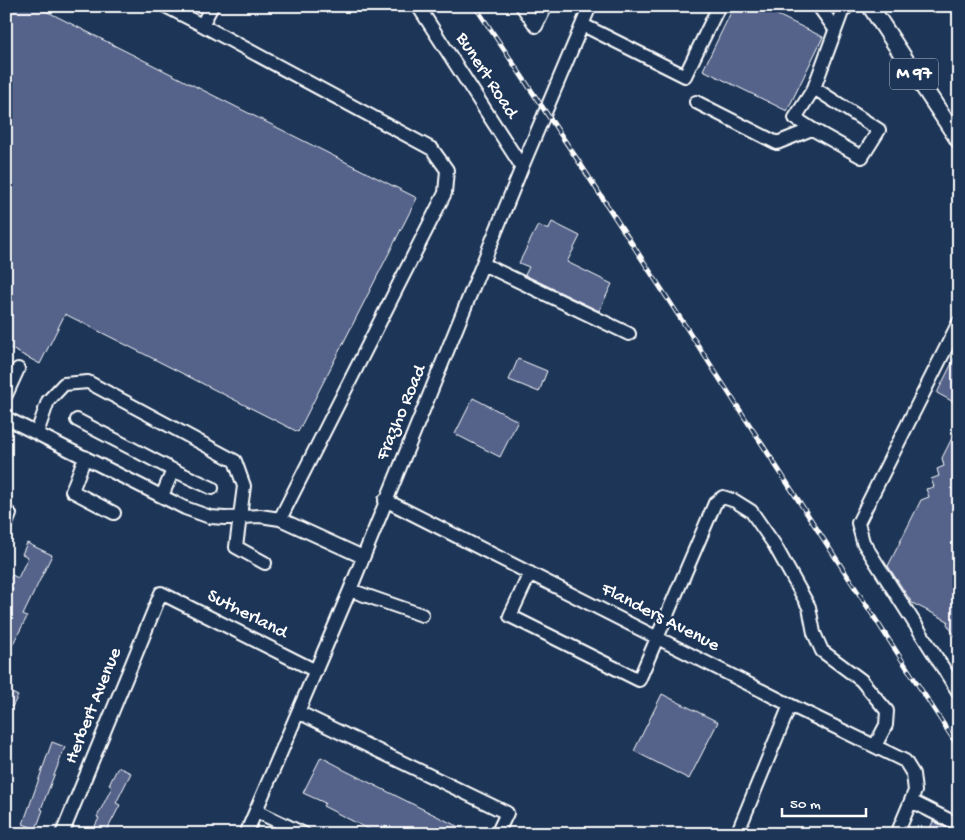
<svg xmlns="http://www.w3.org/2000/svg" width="965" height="840" font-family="'Gochi Hand',sans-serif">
  <rect width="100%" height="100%" fill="#1d3557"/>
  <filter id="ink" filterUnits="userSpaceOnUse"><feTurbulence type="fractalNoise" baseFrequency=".02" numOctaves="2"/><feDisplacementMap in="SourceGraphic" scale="10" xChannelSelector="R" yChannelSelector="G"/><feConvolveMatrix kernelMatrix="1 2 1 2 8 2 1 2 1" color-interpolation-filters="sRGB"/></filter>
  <g filter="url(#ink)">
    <path fill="#54638b" stroke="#fff" d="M 6,6 L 36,6 L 417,198 L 298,432 L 65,314 L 40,364 L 6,346 Z
      M 734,6 L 759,6 L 823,37 L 787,111 L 703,70 Z
      M 552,222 L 580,236 L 567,262 L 612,284 L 599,311 L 525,275 L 529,267 L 519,263 L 538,225 L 548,230 Z
      M 959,349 L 959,405 L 937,393 Z
      M 518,359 L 547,371 L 539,392 L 509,380 Z
      M 473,398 L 518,421 L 500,457 L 455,434 Z
      M 959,424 L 959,642 L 947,624 L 948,621 L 912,603 L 888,566 L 921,500 L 929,497 L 926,489 L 934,487 L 931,479 L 939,476 L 937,469 L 944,466 L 942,458 Z
      M 27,543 L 52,555 L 23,615 L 27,617 L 6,657 L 6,603 L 13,589 L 7,586 L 12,575 L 18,578 L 28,557 L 22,554 Z
      M 6,690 L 18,696 L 12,707 L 6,704 Z
      M 662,694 L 718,722 L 689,779 L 634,751 Z
      M 52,742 L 65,747 L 41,809 L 43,810 L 36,829 L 23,824 Z
      M 321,757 L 342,768 L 342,769 L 473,834 L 378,834 L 323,806 L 325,803 L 303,793 Z
      M 118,767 L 131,773 L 116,803 L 120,805 L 105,834 L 91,834 L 99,818 L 97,817 L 112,787 L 109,785 Z
      M 933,821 L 951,830 L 949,834 L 928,834 Z"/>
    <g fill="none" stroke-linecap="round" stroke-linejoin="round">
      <defs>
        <path id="minor" d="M 165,6 L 202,25
          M 212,6 L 202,25 L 432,149 L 447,170 L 445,193 L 280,519
          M 418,6 L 522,167
          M 522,6 L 536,26 L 546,6
          M 820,8 L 835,29
          M 583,25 L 685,76 L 719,6
          M 696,102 L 777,143 L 812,129 L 862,157 L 879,130 L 814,88
          M 812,129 L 795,118 L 814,88 L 842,12 L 848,6
          M 483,264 L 629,334
          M 959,322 L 858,523 L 863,542 L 959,693
          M 6,395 L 18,369
          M 6,418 L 185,508 L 210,517 L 225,518 L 260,516 L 280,519 L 363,557
          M 77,420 L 173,470
          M 37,433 L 48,401 L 64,384 L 88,382 L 235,461 L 244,486 L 236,547 L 265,563
          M 85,457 L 72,491 L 114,513
          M 162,496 L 173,470 L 212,488
          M 385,500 L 790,705 L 905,761 L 913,774 L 915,791 L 897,834
          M 6,524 L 10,514
          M 530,573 L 510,616 L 639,680 L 715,503 L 723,497 L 735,501 L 751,511 L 774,544 L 809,607 L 814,633 L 822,651 L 861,680 L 887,711 L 886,725 L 875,746
          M 350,590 L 422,615
          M 298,712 L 507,813 L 497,834
          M 911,801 L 959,825
          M 256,811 L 304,834
          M 62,834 L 161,593 L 316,671
          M 246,834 L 350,590 L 522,167 L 590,6
          M 737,834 L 790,705"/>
        <path id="major" d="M 870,6 L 959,141"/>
      </defs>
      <use href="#minor" stroke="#fff" stroke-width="16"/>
      <use href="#major" stroke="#fff" stroke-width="19"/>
      <use href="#minor" stroke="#1d3557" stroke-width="12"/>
      <use href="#major" stroke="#1d3557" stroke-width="15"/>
      <defs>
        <path id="rail" d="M 475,6 L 581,165 L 959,748"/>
      </defs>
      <use href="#rail" stroke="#fff" stroke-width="5"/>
      <use href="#rail" stroke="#1d3557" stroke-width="3" stroke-dasharray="9" stroke-linecap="butt"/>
    </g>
  </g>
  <g text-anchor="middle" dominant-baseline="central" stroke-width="4.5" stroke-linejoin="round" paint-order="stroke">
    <rect fill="#1d3557" stroke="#bbc2cd" stroke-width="1" x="890" y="58.5" width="48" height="31" rx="4"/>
    <g font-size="18" font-weight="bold" fill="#fff">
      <text x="914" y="74">M 97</text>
    </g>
    <g font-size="19" fill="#fff" stroke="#1d3557">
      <text transform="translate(486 76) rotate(57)">Bunert Road</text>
      <text transform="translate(402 413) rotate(-67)">Frazho Road</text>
      <text transform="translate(247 615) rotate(27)">Sutherland</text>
      <text transform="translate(660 618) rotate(27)">Flanders Avenue</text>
      <text transform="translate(94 706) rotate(-68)">Herbert Avenue</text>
    </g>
  </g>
  <rect width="965" height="840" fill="none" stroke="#1d3557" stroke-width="25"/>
  <rect x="12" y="12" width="940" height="815" fill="none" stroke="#fff" stroke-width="2" filter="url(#ink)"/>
  <path d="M782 808v8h84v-8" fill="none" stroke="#ffffff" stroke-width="2.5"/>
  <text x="790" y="808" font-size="15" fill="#ffffff" stroke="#1d3557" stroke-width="4" paint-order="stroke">50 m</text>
</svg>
